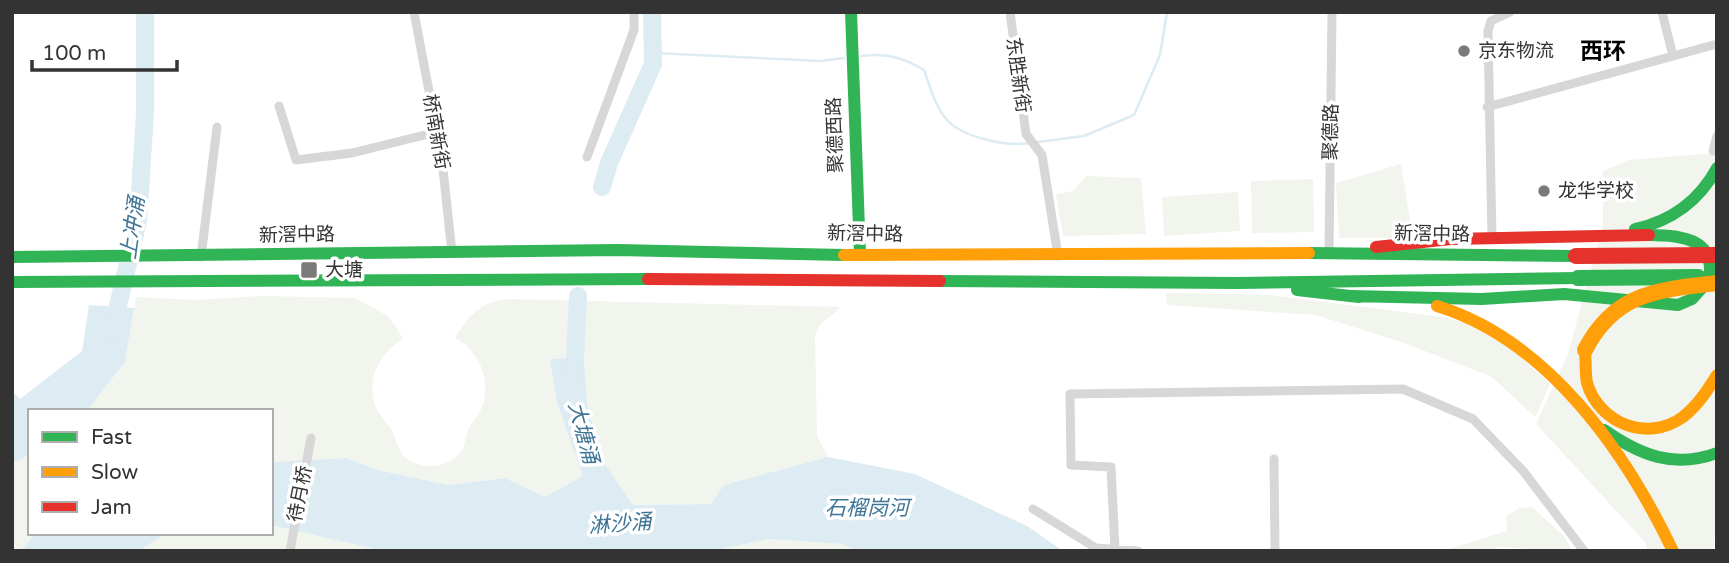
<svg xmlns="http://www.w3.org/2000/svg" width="1729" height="563" font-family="'Varela Round','Noto Sans SC',sans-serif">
  <rect width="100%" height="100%" fill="#fff"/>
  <path fill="#f1f5ed" d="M 1717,150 L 1717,520 L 1713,551 L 1648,551 L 1645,542 L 1536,424 L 1568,354 L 1603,225 L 1603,171 L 1628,160 L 1716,153 Z
    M 1401,164 L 1413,238 L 1339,238 L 1336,183 Z
    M 1086,176 L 1141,178 L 1146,234 L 1063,236 L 1056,194 L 1073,191 Z
    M 1313,179 L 1314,232 L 1252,233 L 1251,181 Z
    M 1238,192 L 1240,231 L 1164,236 L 1162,197 Z
    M 1166,293 L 1270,295 L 1442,317 L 1488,328 L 1550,384 L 1535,417 L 1492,377 L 1407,344 L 1316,315 L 1167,305 Z
    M 262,296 L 355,298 L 388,316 L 403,338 C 382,353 367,374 374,402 C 377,413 384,419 391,429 C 397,438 396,449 405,457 C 421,471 451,469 462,450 C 466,444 465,436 468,430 C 472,422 479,415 482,407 C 492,381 479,350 455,338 C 470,315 479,302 509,299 L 841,307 L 820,325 L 815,335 L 817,436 L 828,457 L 725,485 L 712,504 L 633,505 L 600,457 L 587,403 L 584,357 L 550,359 L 557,403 L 583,476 L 545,497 L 505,478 L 448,485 L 378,470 L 346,458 L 271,462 L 271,411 L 87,411 L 125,362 L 136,297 L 196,300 Z
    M 30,454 L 30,533 L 36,533 L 20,551 L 12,551 L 12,464 Z
    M 1532,507 L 1565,537 L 1572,551 L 1498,547 L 1488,551 L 1442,551 L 1507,531 L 1506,516 L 1520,508 Z
    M 271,525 L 383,551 L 139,551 L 166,533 L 271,533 Z
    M 769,539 L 842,544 L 857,551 L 712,551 Z"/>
  <path fill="#ddebf3" d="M 89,305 L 134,308 L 125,362 L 87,411 L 30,411 L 30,454 L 12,464 L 12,391 L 20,399 L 82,351 Z
    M 584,357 L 587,403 L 600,457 L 633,505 L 711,504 L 724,485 L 828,457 L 915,474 L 1027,526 L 1063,551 L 857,551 L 842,544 L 769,539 L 712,551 L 383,551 L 271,525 L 271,462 L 346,458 L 378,470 L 448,485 L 505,478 L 545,497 L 583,476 L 557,403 L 550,359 Z
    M 36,533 L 166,533 L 139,551 L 20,551 Z"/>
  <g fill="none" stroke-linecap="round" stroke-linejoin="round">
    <path stroke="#ddebf3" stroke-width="2.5" d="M 654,53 L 821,61 L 844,58
      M 861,56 C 887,53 902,57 924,70 C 930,86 935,107 947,120 C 964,138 1007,147 1031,143
      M 1038,142 L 1084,136 L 1134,115 L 1160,55 L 1167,12"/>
    <path stroke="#ddebf3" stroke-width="18" d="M 602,187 L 609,163 L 653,64 L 652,12
      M 112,331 L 138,221 L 145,113 L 145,12
      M 574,380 L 578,296"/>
    <path stroke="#d7d7d7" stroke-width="9" d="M 414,12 L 442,160 L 452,253
      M 1010,12 L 1026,134 L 1042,155 L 1058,256
      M 1662,12 L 1673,56
      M 279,106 L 296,160 L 352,153 L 437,132
      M 1487,107 L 1717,44
      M 1713,151 L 1717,136
      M 587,157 L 634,30 L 634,12
      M 1492,239 L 1488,31 L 1491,21 L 1510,12
      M 1329,253 L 1332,12
      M 201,257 L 217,127
      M 1274,459 L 1275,551
      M 1033,509 L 1096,548 L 1138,551
      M 1115,549 L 1111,467 L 1071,465 L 1070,394 L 1403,389 L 1473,419 L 1524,472 L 1584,551
      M 290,551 L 311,438"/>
    <path stroke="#30b455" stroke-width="12" d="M 851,12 L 860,255
      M 1635,229 C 1672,221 1699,201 1717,168
      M 1309,253 L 1576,256
      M 12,257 L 618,250 L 844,255
      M 940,281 L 1237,283 L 1578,278
      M 12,282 L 648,279
      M 1297,290 L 1359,297
      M 1351,296 L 1482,299 L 1564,294 L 1678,305 L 1692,299 L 1709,280 C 1717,238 1680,235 1649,235
      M 1604,430 C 1640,455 1674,469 1717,453"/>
    <path stroke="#ff9f0a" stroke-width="12" d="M 844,255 L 1309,253
      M 1437,306 C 1548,340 1625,451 1673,551
      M 1585,350 C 1586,360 1585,373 1587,383 C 1599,423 1647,443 1683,417 C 1698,405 1707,391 1717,375"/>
    <path stroke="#e5322d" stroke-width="12" d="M 1376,247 L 1451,239 L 1649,235
      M 648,279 L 940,281"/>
    <path stroke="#30b455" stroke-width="16" d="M 1578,278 L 1698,277"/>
    <path stroke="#ff9f0a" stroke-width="16" d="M 1585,350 C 1615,292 1658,290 1717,283"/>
    <path stroke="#e5322d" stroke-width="16" d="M 1576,256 L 1717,255"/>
  </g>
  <g fill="#7a7a7a" stroke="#fff" stroke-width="2.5">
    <circle cx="1464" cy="51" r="7"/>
    <circle cx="1544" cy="191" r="7"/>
    <rect x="300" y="261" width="18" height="18" rx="3.5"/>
  </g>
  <g text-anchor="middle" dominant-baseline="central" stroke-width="7" stroke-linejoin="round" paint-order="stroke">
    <g font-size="19" fill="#333" stroke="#fff" text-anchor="start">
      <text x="1478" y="51">京东物流</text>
      <text x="1558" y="191">龙华学校</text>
      <text x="325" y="270">大塘</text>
    </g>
    <g font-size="19" fill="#333" stroke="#fff">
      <text transform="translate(1018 75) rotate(82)">东胜新街</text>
      <text transform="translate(436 132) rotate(80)">桥南新街</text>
      <text transform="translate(1331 132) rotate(-89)">聚德路</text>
      <text transform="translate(835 135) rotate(-92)">聚德西路</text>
      <text transform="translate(865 234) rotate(1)">新滘中路</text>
      <text transform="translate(1432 234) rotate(1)">新滘中路</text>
      <text transform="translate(297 235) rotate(-1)">新滘中路</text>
      <text transform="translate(300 494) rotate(-79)">待月桥</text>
    </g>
    <g font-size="21" font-style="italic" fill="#3f7597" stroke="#fff">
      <text transform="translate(133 228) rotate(-82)">上冲涌</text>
      <text transform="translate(583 433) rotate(75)">大塘涌</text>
      <text x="867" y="508">石榴岗河</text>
      <text transform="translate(620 524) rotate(-4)">淋沙涌</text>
    </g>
    <g font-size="23" font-weight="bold" fill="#000" stroke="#fff">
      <text x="1603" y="52">西环</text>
    </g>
  </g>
  <rect width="1729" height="563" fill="none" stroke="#333333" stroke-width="28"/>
  <rect x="28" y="409" width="245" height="126" fill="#ffffff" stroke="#adadad" stroke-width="2"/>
  <rect x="42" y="432" width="35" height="10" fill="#30b455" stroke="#adadad" stroke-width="2"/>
  <text x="91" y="444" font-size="21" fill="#333333">Fast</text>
  <rect x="42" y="467" width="35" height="10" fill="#ff9f0a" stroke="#adadad" stroke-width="2"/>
  <text x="91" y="479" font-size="21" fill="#333333">Slow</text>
  <rect x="42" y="502" width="35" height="10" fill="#e5322d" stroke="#adadad" stroke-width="2"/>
  <text x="91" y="514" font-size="21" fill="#333333">Jam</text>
  <path d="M32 60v10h145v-10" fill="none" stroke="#333333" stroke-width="3.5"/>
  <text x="42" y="60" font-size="21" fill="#333333" stroke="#ffffff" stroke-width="5" paint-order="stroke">100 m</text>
</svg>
